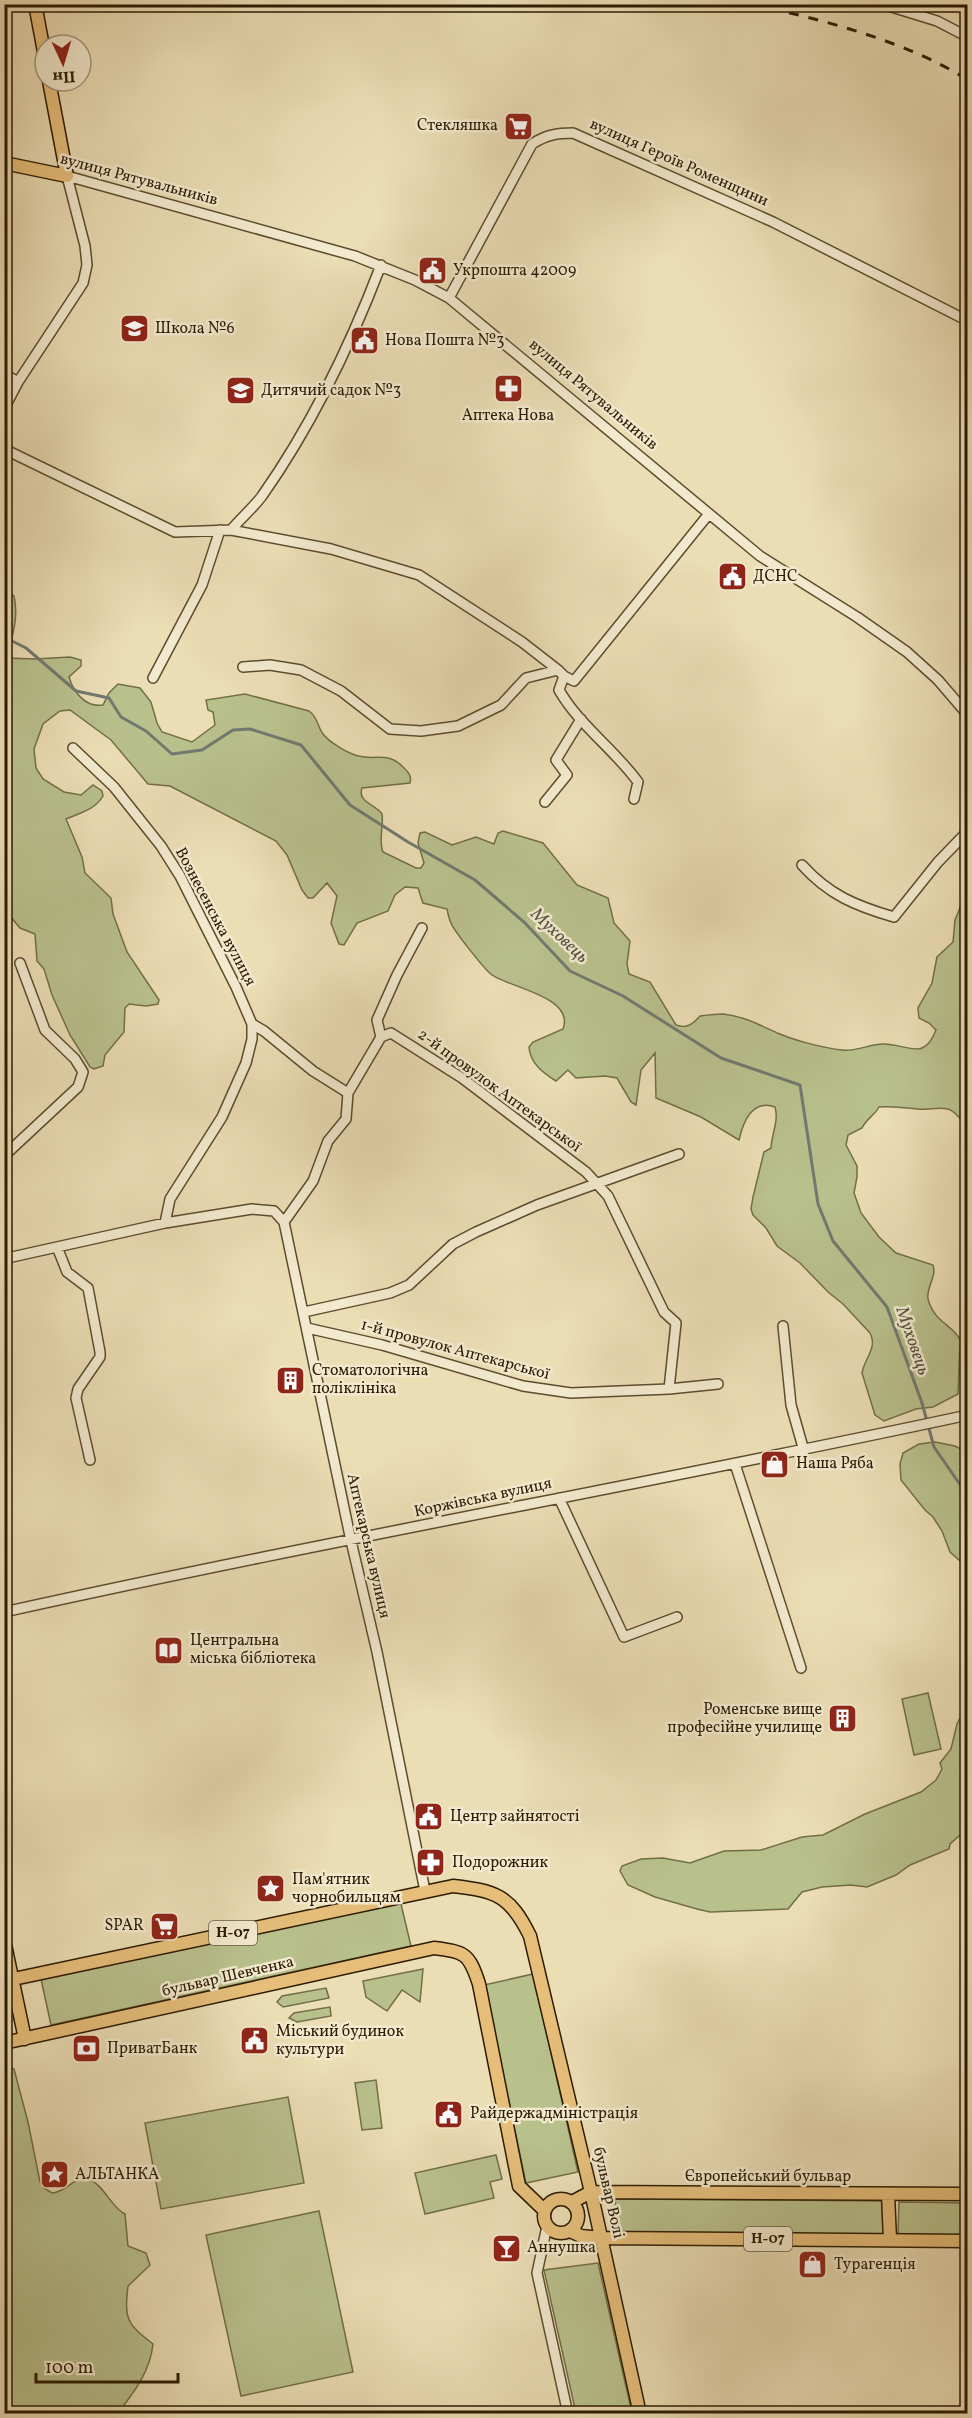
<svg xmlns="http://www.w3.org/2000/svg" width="972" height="2418" font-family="Vollkorn,serif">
  <rect width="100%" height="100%" fill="#ebddb4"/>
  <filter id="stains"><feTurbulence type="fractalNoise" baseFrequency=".00333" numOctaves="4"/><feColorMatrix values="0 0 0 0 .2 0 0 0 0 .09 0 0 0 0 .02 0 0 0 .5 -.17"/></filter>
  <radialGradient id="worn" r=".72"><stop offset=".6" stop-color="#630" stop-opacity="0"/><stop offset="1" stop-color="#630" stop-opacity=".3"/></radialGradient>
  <path fill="#b8c08c" stroke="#726e47" stroke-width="1.5" d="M 5,589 L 14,596 C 19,618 12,636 7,658 L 35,659 L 70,657 L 81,660 L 81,666 L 69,677 C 73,691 85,708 103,705 L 109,693 L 118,684 L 140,688 L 151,702 L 157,723 L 162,732 L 192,742 L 215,725 L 213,712 L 208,710 L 206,700 L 245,694 L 309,711 C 318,717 317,726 323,734 C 329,742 346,752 355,755 C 375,762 387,750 403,767 C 408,772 412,775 410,783 L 362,788 C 357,802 375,804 382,814 C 384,827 378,840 383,852 L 416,868 L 421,868 L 424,863 L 418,843 L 420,833 L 425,832 L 452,845 L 476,837 L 494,844 L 498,833 L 503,831 L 543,843 L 577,885 L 608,898 L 614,923 L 630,941 L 627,964 L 629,974 L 650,982 L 676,1025 C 687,1029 693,1024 700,1016 C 708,1015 716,1014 723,1014 C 744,1016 761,1026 780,1034 C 796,1041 824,1048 842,1050 C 857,1052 869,1044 883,1044 C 908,1044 924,1062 936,1030 L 929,1023 L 919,1018 L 918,1008 L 932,983 L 937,957 L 953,942 L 955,920 L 962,903 L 967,901 L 967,1127 C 946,1099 946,1111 917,1109 C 904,1108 892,1106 879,1107 C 875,1115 866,1119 862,1128 L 848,1135 L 846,1145 L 857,1166 L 857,1177 L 854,1193 L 861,1213 L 879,1237 L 896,1253 L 933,1265 C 937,1277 926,1287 928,1299 C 934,1323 955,1326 960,1340 L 958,1394 L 933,1407 L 916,1409 L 884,1421 L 875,1415 L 862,1373 C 864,1359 878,1348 870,1333 L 843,1304 L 828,1292 L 800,1263 L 777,1246 L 766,1228 L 753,1215 L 751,1209 L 753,1197 L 764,1152 L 771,1148 C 772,1132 779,1121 775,1107 C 752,1099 743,1122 739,1140 L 701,1117 L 656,1098 L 655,1053 L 641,1070 L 636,1105 L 631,1102 L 617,1078 L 605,1076 L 576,1078 L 568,1070 L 556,1081 C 543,1073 530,1063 529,1047 L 533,1042 L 563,1029 C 575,997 511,988 492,975 C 485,970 454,931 451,923 C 449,919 448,914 447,909 L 423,903 L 418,888 L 405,887 L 395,895 L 388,911 L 357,923 L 344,945 L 339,944 L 331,923 L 337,896 L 327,883 L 313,898 L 308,898 L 302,890 L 287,855 L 276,841 L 170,786 L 148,784 L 111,740 L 70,710 L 60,711 L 43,724 L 34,749 L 36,768 L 43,779 L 64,792 L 81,795 L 93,785 L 102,791 L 103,796 C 95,810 79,813 66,819 L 82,857 L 85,873 L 111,898 L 113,914 L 127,952 L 159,1000 L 158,1004 L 146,1006 L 129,1004 L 125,1008 L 124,1032 L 105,1055 L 103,1066 L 94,1069 L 90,1067 L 70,1035 L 52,995 L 44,969 L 37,961 L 35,934 L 20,928 L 5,910 Z
    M 935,1442 L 955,1446 L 967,1452 L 967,1567 L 950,1552 L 942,1531 L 933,1517 L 925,1510 L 901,1480 L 900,1464 L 903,1453 L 919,1444 Z
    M 967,1676 L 967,1829 L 950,1844 L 949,1849 L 910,1865 L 896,1875 L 867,1887 L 851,1885 L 822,1887 L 802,1892 L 788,1909 L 710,1912 L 697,1909 L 655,1897 L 628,1885 L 620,1871 L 622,1866 L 641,1859 L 663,1858 L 690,1863 L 724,1851 L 761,1850 L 802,1837 L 823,1835 L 865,1814 L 921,1792 L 936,1780 L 942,1769 L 940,1763 L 951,1749 L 957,1724 L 967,1704 Z
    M 928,1693 L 941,1749 L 914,1755 L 902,1699 Z
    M 400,1900 L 411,1946 L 51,2025 L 41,1979 Z
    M 423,1969 L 420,2002 L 402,1990 L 387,2011 L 366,1997 L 363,1981 Z
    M 533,1974 L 578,2172 L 526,2183 L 484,1985 Z
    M 326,1988 L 329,1998 L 283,2007 L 277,2002 L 282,1996 Z
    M 330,2007 L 331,2016 L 297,2022 L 289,2018 L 294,2013 Z
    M 4,2066 L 14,2069 L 28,2122 L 40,2182 L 44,2188 L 52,2193 C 67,2191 71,2180 82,2179 C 102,2177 110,2208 125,2214 L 128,2246 L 146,2253 L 150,2265 L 128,2286 C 124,2320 127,2324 153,2344 C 150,2372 134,2392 118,2413 L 5,2413 Z
    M 376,2080 L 382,2128 L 362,2130 L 355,2083 Z
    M 288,2097 L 304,2183 L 161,2209 L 145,2123 Z
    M 496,2155 L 502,2179 L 490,2182 L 494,2198 L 425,2214 L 415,2173 Z
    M 615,2199 L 883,2201 L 883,2234 L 618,2233 Z
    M 899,2202 L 967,2203 L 967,2235 L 898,2234 Z
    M 319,2211 L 353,2372 L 241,2396 L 206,2235 Z
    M 598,2263 L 632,2413 L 576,2413 L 544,2270 Z"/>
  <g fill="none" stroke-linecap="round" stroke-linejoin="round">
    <path stroke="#717970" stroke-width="3" d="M 4,637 L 26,648 L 76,691 L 109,698 L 121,717 L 146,731 L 172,754 L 202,750 L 233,730 L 250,729 L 301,745 L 350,805 L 408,842 L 475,880 L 525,923 L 570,971 L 623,996 L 721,1058 L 800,1085 L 818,1204 L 833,1241 L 887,1307 L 922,1403 L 934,1447 L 968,1496"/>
    <defs>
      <path id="minor" d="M 882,4 L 937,21 L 968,37
        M 449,298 L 532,144 C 546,135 557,133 573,133 L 773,222 L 968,321
        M 4,374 L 18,382
        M 4,409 L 18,382 L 83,283 L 87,265 L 85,246 L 67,176 L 355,256 L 415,280 L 449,298 L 760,556 L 857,617 L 907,652 L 938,680 L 968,715
        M 4,449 L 175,532 L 231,530 C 241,518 253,508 262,496 C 312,425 350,346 381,265
        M 231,530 L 331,549 L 419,575 L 522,642 L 558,670
        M 243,667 L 270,665 L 301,670 L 341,691 L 390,729 L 421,731 L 458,726 L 501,705 L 526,678 L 558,670 L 564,676 L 559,690 C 579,725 614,749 638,782 L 634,799
        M 564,676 L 574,681 L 708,515
        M 153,678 L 202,585 L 220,530
        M 73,748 L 114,787 L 161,846 L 180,876 L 236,987 L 252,1024 L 252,1039 L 246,1063 L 222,1117 L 170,1199 L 165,1223
        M 545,802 L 567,775 L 556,760 L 581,719
        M 802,865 C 829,895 856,906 894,917 L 938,862 L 968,831
        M 252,1024 L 264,1031 L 313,1071 L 348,1093 L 381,1037 L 377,1020 L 397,975 L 422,928
        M 381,1037 L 391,1033 L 462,1078 L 586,1172 L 608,1196 L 664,1312 L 676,1323 L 669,1389
        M 4,1156 L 78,1087 L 83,1072 L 75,1059 L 45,1030 L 20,963
        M 284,1222 L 313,1181 L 328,1141 L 346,1119 L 348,1093
        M 57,1247 L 67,1272 L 88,1288 L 100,1352 L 100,1357 L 78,1389 L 76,1398 L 90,1460
        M 4,1261 L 12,1257 L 165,1223 L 252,1209 L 274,1211 L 284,1222 L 351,1541 L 377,1652 L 425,1891
        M 304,1312 L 390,1293 L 409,1285 L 453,1244 L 476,1232 L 537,1205 L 679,1154
        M 966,1319 L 968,1317
        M 783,1326 L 791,1405 L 804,1451
        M 307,1328 L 382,1345 L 523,1386 L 571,1393 L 669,1389 L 718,1384
        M 735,1464 L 801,1668
        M 559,1498 L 624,1637 L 677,1617
        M 4,1612 C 324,1541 647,1484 968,1415
        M 547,2226 L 537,2273 L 568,2414"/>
      <path id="major" d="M 35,4 L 45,57
        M 4,163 L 67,176 L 49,81
        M 4,1940 L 25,2039
        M 4,1981 L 453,1886 C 496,1891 510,1895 530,1936 L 591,2192 L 640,2414
        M 4,2043 L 434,1948 C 465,1952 469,1953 479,1984 L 519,2186 L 544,2210
        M 888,2194 L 890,2240
        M544 2216a17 17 0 1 1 34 0a17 17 0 1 1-34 0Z
        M 572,2202 L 591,2192 L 968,2194
        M 570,2231 L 581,2236 L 601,2238 L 968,2241"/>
    </defs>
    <use href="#minor" stroke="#5c4c2e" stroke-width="12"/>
    <use href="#major" stroke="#2c1b02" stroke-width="15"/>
    <use href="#minor" stroke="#f2e9ce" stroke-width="9"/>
    <use href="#major" stroke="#e6be7a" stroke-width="12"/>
    <path stroke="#2c1b02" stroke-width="3" stroke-dasharray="10 10" stroke-linecap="butt" d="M 750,4 C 821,19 906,41 968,80"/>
  </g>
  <defs>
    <symbol id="supermarket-square" viewBox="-11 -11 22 22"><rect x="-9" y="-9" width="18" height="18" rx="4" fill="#8f2418" stroke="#f2e9ce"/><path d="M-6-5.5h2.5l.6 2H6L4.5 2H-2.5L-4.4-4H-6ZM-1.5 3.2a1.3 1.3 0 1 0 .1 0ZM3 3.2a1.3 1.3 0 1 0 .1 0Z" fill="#fff"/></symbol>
    <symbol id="civic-square" viewBox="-11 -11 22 22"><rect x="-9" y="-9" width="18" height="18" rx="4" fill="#8f2418" stroke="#f2e9ce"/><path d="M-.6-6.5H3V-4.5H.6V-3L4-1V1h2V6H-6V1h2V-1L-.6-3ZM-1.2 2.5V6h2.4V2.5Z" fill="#fff"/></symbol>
    <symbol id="school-square" viewBox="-11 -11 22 22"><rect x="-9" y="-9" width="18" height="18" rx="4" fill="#8f2418" stroke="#f2e9ce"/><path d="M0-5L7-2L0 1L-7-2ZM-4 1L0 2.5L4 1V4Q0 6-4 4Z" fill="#fff"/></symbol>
    <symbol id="pharmacy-square" viewBox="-11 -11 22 22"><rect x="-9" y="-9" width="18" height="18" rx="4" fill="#8f2418" stroke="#f2e9ce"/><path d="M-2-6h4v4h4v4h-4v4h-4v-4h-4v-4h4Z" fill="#fff"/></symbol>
    <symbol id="building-square" viewBox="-11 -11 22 22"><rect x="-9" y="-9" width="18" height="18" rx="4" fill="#8f2418" stroke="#f2e9ce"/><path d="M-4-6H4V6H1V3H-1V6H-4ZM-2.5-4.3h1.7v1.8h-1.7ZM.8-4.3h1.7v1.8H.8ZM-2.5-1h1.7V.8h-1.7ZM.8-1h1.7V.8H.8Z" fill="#fff"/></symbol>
    <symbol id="shop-square" viewBox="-11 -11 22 22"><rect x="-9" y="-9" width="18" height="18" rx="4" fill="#8f2418" stroke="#f2e9ce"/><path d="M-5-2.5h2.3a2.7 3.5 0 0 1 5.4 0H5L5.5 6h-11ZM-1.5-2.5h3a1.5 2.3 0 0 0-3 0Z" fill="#fff"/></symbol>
    <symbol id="library-square" viewBox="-11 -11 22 22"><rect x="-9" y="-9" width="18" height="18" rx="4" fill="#8f2418" stroke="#f2e9ce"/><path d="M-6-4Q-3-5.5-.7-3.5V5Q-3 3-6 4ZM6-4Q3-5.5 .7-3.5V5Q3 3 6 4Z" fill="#fff"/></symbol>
    <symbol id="sight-square" viewBox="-11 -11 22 22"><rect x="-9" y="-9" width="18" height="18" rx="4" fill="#8f2418" stroke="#f2e9ce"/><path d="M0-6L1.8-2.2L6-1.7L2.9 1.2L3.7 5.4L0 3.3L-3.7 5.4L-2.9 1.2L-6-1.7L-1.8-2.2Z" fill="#fff"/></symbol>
    <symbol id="bank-square" viewBox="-11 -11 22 22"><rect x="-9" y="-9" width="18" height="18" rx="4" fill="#8f2418" stroke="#f2e9ce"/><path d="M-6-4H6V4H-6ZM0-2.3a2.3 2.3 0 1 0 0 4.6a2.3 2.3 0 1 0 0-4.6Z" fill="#fff"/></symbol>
    <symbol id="bar-square" viewBox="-11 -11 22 22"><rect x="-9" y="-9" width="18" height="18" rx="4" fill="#8f2418" stroke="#f2e9ce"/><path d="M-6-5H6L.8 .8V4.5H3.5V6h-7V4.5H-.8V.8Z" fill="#fff"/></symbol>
  </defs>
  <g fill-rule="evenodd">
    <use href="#supermarket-square" x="502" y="110" width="33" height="33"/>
    <use href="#civic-square" x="416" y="254" width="33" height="33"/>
    <use href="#school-square" x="118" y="312" width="33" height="33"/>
    <use href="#civic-square" x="348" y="324" width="33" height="33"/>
    <use href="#pharmacy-square" x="492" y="372" width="33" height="33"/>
    <use href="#school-square" x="224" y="374" width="33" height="33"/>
    <use href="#civic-square" x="716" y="560" width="33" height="33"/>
    <use href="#building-square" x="274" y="1364" width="33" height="33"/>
    <use href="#shop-square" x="758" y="1448" width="33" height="33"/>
    <use href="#library-square" x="152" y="1634" width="33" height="33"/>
    <use href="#building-square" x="826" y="1702" width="33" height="33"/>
    <use href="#civic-square" x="412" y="1800" width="33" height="33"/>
    <use href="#pharmacy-square" x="414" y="1846" width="33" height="33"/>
    <use href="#sight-square" x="254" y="1872" width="33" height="33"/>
    <use href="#supermarket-square" x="148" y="1910" width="33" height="33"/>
    <use href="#civic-square" x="238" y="2024" width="33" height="33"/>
    <use href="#bank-square" x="70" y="2032" width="33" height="33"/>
    <use href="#civic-square" x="432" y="2098" width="33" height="33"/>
    <use href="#sight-square" x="38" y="2158" width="33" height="33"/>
    <use href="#bar-square" x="490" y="2232" width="33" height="33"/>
    <use href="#shop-square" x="796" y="2248" width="33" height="33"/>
  </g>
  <g text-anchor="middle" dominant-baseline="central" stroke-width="5" stroke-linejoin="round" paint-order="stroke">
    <g fill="#f2e9ce" stroke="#67593f" stroke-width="1.5">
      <rect x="209" y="1921" width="48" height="24" rx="4.5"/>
      <rect x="744" y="2227" width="48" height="24" rx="4.5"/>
    </g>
    <g font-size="15" font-weight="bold" fill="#2c1b02">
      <text x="233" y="1933">Н-07</text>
      <text x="768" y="2239">Н-07</text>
    </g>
    <g font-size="16" fill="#2c1b02" stroke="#f2e9ce" text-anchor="start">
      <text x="498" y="126" text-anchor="end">Стекляшка</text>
      <text x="453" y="271">Укрпошта 42009</text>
      <text x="155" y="329">Школа №6</text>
      <text x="385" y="341">Нова Пошта №3</text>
      <text x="261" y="391">Дитячий садок №3</text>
      <text x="508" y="416" text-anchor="middle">Аптека Нова</text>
      <text x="753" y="577">ДСНС</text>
      <text x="312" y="1371">Стоматологічна<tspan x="312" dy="18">поліклініка</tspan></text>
      <text x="796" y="1464">Наша Ряба</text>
      <text x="190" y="1641">Центральна<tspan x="190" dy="18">міська бібліотека</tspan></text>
      <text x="822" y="1710" text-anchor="end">Роменське вище<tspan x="822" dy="18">професійне училище</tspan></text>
      <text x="450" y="1817">Центр зайнятості</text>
      <text x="452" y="1863">Подорожник</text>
      <text x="292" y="1880">Пам'ятник<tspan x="292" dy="18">чорнобильцям</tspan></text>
      <text x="144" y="1926" text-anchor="end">SPAR</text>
      <text x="276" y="2032">Міський будинок<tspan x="276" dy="18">культури</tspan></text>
      <text x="107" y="2049">ПриватБанк</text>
      <text x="470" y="2114">Райдержадміністрація</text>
      <text x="75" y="2175">АЛЬТАНКА</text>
      <text x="527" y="2248">Аннушка</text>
      <text x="834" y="2265">Турагенція</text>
    </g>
    <g font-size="16" fill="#2c1b02" stroke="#f2e9ce">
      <text transform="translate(679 163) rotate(24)">вулиця Героїв Роменщини</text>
      <text transform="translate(139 180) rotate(15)">вулиця Рятувальників</text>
      <text transform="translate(593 395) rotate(40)">вулиця Рятувальників</text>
      <text transform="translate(215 917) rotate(62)">Вознесенська вулиця</text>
      <text transform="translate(499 1091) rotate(36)">2-й провулок Аптекарської</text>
      <text transform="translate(455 1350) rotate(15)">1-й провулок Аптекарської</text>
      <text transform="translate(483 1498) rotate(-12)">Коржівська вулиця</text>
      <text transform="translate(368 1546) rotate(77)">Аптекарська вулиця</text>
      <text transform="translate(228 1977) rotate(-13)">бульвар Шевченка</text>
      <text x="768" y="2177">Європейський бульвар</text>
      <text transform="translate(608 2193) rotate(77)">бульвар Волі</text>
    </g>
    <g font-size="18" font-style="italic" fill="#545242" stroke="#f2e9ce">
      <text transform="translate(559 936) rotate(43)">Муховець</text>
      <text transform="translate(912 1341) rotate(71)">Муховець</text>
    </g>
  </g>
  <rect width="972" height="2418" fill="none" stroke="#ebddb4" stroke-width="24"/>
  <rect x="6" y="6" width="960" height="2406" fill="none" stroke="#2c1b02" stroke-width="3"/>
  <rect x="12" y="12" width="948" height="2394" fill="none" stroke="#2c1b02" stroke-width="1.5"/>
  <g transform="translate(63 63) rotate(176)"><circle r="28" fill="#f2e9ce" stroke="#a3977c" stroke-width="1.5"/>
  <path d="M0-4.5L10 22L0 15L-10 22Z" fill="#8f2418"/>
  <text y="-9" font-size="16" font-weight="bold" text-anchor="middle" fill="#2c1b02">Пн</text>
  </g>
  <path d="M36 2373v9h142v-9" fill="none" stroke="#2c1b02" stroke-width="3"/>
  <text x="45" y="2373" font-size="18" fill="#2c1b02" stroke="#f2e9ce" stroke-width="4.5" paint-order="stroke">100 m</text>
  <rect width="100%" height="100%" filter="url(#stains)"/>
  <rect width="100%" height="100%" fill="url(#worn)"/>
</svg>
